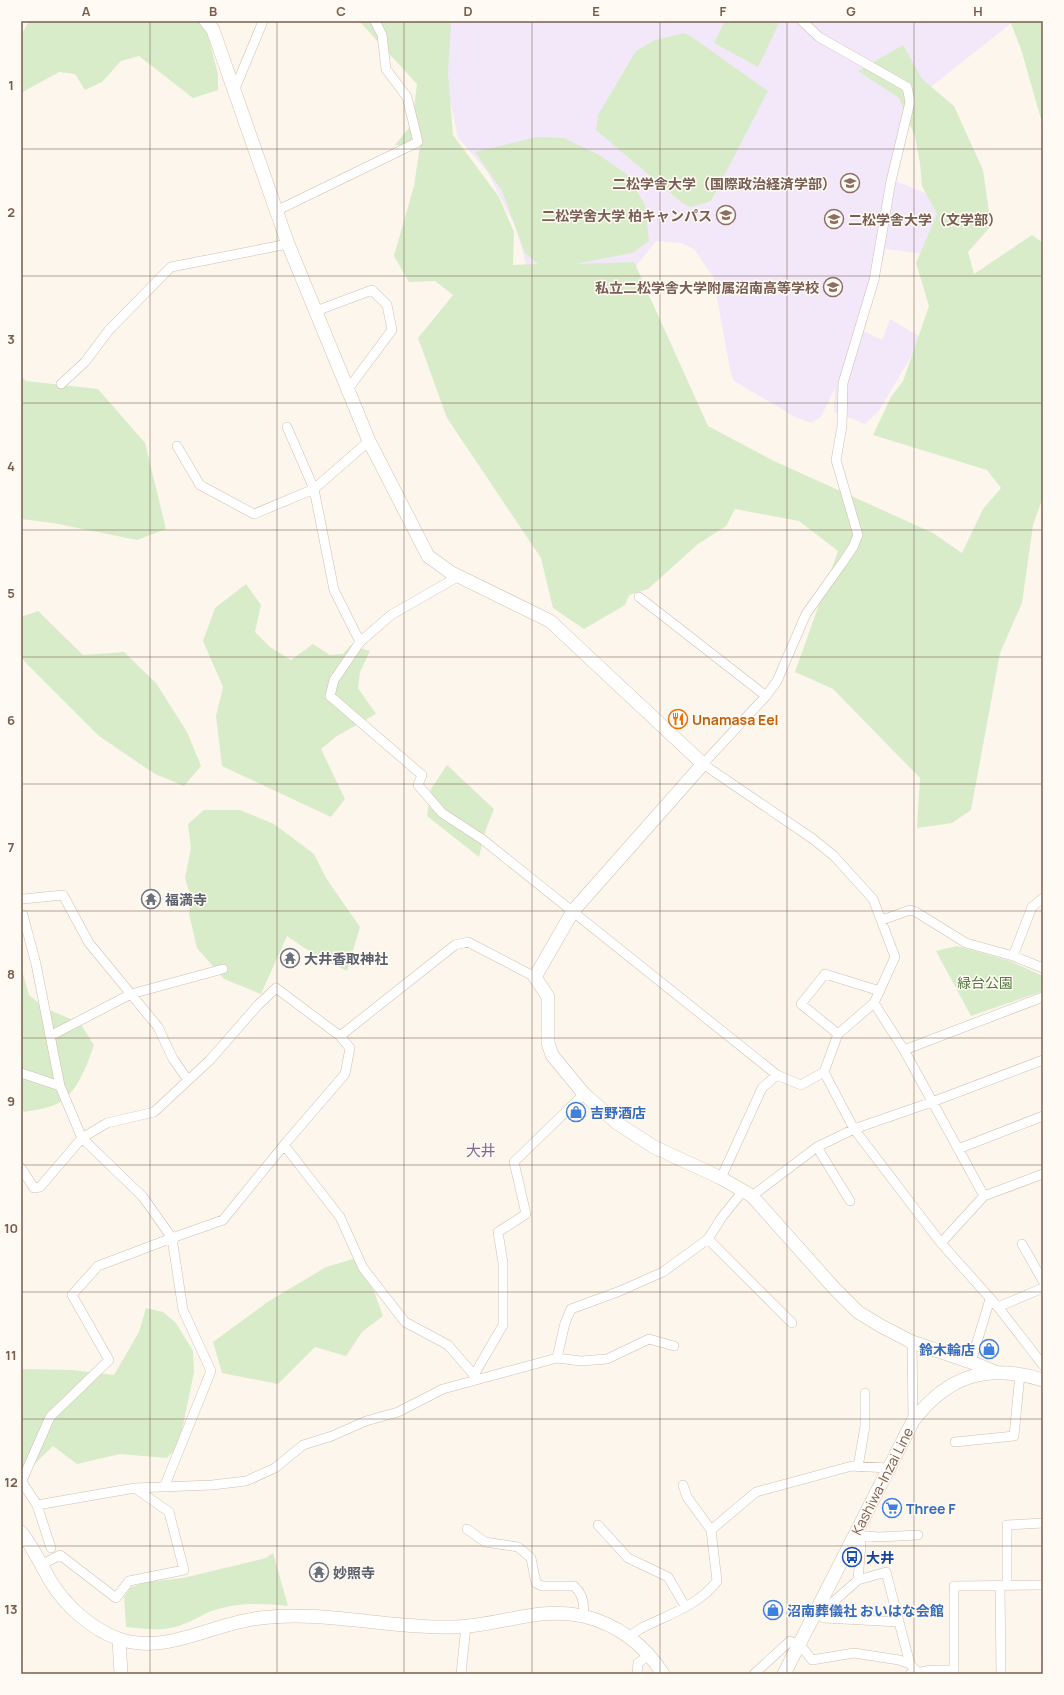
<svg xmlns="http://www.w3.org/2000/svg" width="1064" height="1695" font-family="Manrope,'Noto Sans JP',sans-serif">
  <rect width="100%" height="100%" fill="#fdf6ec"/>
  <path fill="#f3e8fa" d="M 442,21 L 1014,21 L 913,101 L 906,139 L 896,181 L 947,202 L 932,255 L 886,249 L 863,331 L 882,340 L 890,319 L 922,338 L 878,412 L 865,424 L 834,412 L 835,388 L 821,417 L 811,423 L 795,417 L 734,381 L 731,374 L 713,277 L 694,249 L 681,243 L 656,241 L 633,270 L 529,275 L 516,228 L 487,171 L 458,138 L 442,61 Z"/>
  <path fill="#d8ecc9" d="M 29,21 L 204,21 L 218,74 L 218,90 L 193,98 L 139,56 L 121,61 L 102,82 L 85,90 L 75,74 L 59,72 L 21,93 L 21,35 Z
    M 359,21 L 451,21 L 448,73 L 453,135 L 499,197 L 514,232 L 513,265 L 538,264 L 525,253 L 502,191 L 475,152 L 537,137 L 564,138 L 599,155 L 628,175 L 645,205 L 649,241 L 632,253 L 574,264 L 634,262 L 708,426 L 774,461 L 933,533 L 962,553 L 983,509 L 1001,488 L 987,470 L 873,435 L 891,397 L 903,381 L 929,306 L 916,263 L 937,214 L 922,186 L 920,163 L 915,137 L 899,98 L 858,71 L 903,45 L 922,79 L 954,106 L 983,170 L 991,226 L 968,252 L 974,274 L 1032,235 L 1043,243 L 1043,497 L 1033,525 L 1022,603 L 1000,653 L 971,810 L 952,823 L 917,828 L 920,778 L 833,689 L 795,672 L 838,551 L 799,521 L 735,509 L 726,526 L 698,544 L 648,589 L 629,595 L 625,605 L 584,629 L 553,608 L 541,558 L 447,418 L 418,338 L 453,295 L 435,281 L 409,282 L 394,256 L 414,186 L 420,146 L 395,145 L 412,124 L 417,84 Z
    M 725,21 L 780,21 L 758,67 L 714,43 Z
    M 1010,21 L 1043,21 L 1043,126 L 1021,49 Z
    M 684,33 L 692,37 L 768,91 L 711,201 L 691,207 L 682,203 L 596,130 L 598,115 L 636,51 L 655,40 Z
    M 21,377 L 26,381 L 98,389 L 145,443 L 166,529 L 137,540 L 53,523 L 21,519 Z
    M 246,584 L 261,605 L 255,632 L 270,647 L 291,660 L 313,644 L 330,655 L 343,654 L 351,645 L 370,651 L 360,672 L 358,688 L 376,714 L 337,736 L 321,749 L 345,799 L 331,817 L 222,766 L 216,716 L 223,687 L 203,641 L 215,608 Z
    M 38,611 L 83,655 L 124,652 L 156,683 L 187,732 L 201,766 L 184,786 L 155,774 L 99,736 L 24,661 L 21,657 L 21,617 Z
    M 447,765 L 494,809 L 486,829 L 479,857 L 427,816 L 431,789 Z
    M 204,810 L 240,810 L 274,824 L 314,854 L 326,878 L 360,927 L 347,971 L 318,957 L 287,936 L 261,994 L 224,979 L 197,948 L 189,914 L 191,898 L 185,878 L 191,848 L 188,824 Z
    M 957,946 L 1010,961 L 1043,976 L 1043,991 L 971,1016 L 936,951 Z
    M 21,967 L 29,995 L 45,1008 L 80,1023 L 94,1045 C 86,1067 76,1098 52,1106 C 43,1109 34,1110 24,1112 L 21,1106 Z
    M 353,1259 L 374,1291 L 383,1316 L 362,1332 L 346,1356 L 315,1347 L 278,1384 L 222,1373 L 213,1342 L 269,1301 L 326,1267 Z
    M 146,1308 L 163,1312 L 176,1323 L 193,1351 L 194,1372 L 179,1445 L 167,1458 L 120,1454 L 77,1464 L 53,1446 L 24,1474 L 21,1473 L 21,1369 L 72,1370 L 114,1375 L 139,1332 Z
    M 273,1553 L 288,1606 C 261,1603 235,1602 209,1612 C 198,1617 187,1624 175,1627 C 159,1631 143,1629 126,1627 L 124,1597 L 131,1587 L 147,1582 L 183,1578 L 266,1558 Z"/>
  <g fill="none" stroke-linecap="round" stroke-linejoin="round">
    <defs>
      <path id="street" d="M 802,21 L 819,37 L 907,87 L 910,102 L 891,181 L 874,280 L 843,383 L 842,426 L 836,460 L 858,535 L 853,547 L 843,562 L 806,614 L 777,681 L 766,696 L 703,764 L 813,839 L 834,856 L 873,899 L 895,957 L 874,1003 L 838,1034 L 824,1072 L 854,1129 L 941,1243 L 998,1307 L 1043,1365
        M 234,91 L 263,21
        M 276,211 L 418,142 L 407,97 L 386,69 L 382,35 L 375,21
        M 316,311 L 372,290 L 387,305 L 392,330 L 348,389
        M 61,384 L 85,362 L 109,330 L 171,267 L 288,244
        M 369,441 L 314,489 L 334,590 L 360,642 L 334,680 L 330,696 L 422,775 L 418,785 L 442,813 L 482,839 L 777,1075
        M 177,446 L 200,485 L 254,514 L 314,489 L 287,427
        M 639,597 L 766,696
        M 360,642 L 391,615 L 459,576
        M 23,899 L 63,895 L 89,943 L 158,1027 L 173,1059 L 188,1080
        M 21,915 L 23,915 L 36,964 L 60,1086 L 82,1138 L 143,1197 L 172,1238 L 98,1266 L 72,1295 L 109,1360 L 50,1417 L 21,1483
        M 882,920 L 910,910 L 916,912 L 966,943 L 1013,956 L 1043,968
        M 1013,956 L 1032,907 L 1043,898
        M 874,1003 L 904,1050 L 984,1196
        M 838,1034 L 801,1004 L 825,974 L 880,991
        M 50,1036 L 131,994 L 223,969
        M 904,1050 L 1043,997
        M 21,1073 L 60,1086
        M 284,1145 L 340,1217 L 363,1268 L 405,1322 L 448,1345 L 474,1375
        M 817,1147 L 850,1201
        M 958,1149 L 1043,1116
        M 21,1168 L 34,1188 L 40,1187 L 82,1138 L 107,1123 L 154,1112 L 210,1060 L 258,1005 L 276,988 L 340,1036 L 455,945 L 468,942 L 535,977
        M 721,1178 L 762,1088 L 777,1075 L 801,1085 L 824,1072
        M 752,1196 L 817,1147 L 854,1129 L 932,1102 L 1043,1060
        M 708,1239 L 792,1323
        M 941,1243 L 984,1196 L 1043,1174
        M 1022,1244 L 1043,1281
        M 998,1307 L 1043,1288
        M 912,1342 L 913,1421
        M 557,1358 L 581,1361 L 607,1359 L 649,1339 L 674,1346
        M 971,1362 L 990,1299
        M 476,1380 L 557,1358 L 565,1323 L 571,1309 L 620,1291 L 663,1272 L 708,1239 L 722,1217 L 743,1191
        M 955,1442 L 1014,1436 L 1020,1374
        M 858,1467 L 865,1426 L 865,1393
        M 22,1482 L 37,1505 L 51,1548
        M 165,1485 L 211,1371 L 183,1310 L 172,1238 L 223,1220 L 284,1145 L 345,1074 L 350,1048 L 340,1036
        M 683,1485 L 687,1497 L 711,1530
        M 37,1505 L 135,1488 L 212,1485 L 246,1481 L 275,1468 L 303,1445 L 332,1436 L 366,1421 L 398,1412 L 443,1389 L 476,1380 L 474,1375 L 503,1325 L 503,1263 L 498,1232 L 526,1214 L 514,1162 L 584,1094
        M 598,1525 L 628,1558 L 668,1577 L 685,1606
        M 467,1529 L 485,1542 L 518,1547 L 531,1558 L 536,1583 L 542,1586 L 574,1586 C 583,1594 585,1604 583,1616
        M 41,1565 L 60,1555 L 116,1598 L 129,1581 L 184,1570 L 169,1512 L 135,1488
        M 1000,1585 L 1001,1674
        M 1007,1585 L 1007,1525 L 1043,1523
        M 815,1613 L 824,1618 L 899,1622 L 910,1664
        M 824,1618 L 824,1610 L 858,1580
        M 899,1622 L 886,1572 L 858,1580 L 861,1544 L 854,1535 L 879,1537 L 918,1535
        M 630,1637 C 638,1628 650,1624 661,1619 C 681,1610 704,1599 717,1581 L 711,1530 L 756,1492 L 852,1466 L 888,1468
        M 461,1674 L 466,1626
        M 637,1674 L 638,1663 L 649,1655
        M 754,1674 L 790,1641 L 802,1647 L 812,1660 L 854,1653 L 899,1660 L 910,1664 L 917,1672
        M 910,1674 L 931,1670 L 954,1670
        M 954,1674 L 954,1586 L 1043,1585"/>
      <path id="secondary" d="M 206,21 L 213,30 L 288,244 L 369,441 L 428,556 L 450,572 L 550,621 L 703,764 L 573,911 L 535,977 L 548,997 L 548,1043 L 552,1055 L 584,1094 L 617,1123 L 654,1147 L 721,1178 L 752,1196 L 834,1288 L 858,1312 L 881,1326 L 912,1342 L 971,1362 L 995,1372
        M 21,1532 C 33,1547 41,1565 51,1582 C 66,1606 91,1629 119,1639 C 167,1655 213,1623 260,1618 C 325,1610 390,1629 455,1627 C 500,1626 538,1606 583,1616 C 617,1624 645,1645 663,1674
        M 119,1639 L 121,1674
        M 784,1674 L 913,1421 C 948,1375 988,1363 1043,1380"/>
    </defs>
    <use href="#street" stroke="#d1beb0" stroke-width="10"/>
    <use href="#secondary" stroke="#d6c0b0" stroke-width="14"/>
    <use href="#street" stroke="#fff" stroke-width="9"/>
    <use href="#secondary" stroke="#fff" stroke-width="13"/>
  </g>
  <path fill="none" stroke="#7a5c4d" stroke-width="1" stroke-opacity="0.55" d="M 150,21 L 150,1674M 277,21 L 277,1674M 404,21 L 404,1674M 532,21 L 532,1674M 660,21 L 660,1674M 787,21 L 787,1674M 914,21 L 914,1674M 21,149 L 1043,149M 21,276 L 1043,276M 21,403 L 1043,403M 21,530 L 1043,530M 21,657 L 1043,657M 21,784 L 1043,784M 21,911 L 1043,911M 21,1038 L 1043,1038M 21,1165 L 1043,1165M 21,1292 L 1043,1292M 21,1419 L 1043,1419M 21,1546 L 1043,1546"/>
  <defs>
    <symbol id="university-ring" viewBox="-11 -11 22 22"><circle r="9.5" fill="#fffaf3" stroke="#8d6e63" stroke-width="1.5"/><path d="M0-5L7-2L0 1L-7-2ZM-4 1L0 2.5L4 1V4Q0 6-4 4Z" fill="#8d6e63"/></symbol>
    <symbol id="school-ring" viewBox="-11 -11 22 22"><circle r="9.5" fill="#fffaf3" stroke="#8d6e63" stroke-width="1.5"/><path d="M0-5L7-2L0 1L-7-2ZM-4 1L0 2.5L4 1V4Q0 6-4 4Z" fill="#8d6e63"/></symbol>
    <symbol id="restaurant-ring" viewBox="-11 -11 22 22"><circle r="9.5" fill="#fffaf3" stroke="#e8710a" stroke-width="1.5"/><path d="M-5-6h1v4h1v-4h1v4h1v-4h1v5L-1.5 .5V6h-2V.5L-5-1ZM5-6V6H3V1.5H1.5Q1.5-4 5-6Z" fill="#e8710a"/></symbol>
    <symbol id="temple-ring" viewBox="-11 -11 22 22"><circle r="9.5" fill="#fffaf3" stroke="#6b7280" stroke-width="1.5"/><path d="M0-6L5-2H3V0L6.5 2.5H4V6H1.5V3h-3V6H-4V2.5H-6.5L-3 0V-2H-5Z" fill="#6b7280"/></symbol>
    <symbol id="shop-ring" viewBox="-11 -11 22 22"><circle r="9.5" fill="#fffaf3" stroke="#3f7fe0" stroke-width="1.5"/><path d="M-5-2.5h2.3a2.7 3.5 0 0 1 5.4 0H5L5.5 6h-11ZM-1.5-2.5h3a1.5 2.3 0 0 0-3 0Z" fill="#3f7fe0"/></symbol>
    <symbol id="supermarket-ring" viewBox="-11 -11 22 22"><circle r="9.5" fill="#fffaf3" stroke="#3f7fe0" stroke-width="1.5"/><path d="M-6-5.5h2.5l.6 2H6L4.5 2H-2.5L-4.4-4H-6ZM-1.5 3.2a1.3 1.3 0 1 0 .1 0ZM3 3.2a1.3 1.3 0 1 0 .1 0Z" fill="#3f7fe0"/></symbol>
    <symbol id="bus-ring" viewBox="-11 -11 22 22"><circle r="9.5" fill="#fffaf3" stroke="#1a4fb4" stroke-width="1.5"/><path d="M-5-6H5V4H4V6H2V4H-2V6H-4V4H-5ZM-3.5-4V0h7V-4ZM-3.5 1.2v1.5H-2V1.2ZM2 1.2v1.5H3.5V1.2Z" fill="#1a4fb4"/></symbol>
  </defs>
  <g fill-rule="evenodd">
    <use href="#university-ring" x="839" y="172" width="22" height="22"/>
    <use href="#school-ring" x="715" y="204" width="22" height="22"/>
    <use href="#university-ring" x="823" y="208" width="22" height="22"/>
    <use href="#school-ring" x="822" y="276" width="22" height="22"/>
    <use href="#restaurant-ring" x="667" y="708" width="22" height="22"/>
    <use href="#temple-ring" x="140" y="888" width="22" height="22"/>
    <use href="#temple-ring" x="279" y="947" width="22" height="22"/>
    <use href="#shop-ring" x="565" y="1101" width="22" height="22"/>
    <use href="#shop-ring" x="978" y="1338" width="22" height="22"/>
    <use href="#supermarket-ring" x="881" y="1497" width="22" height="22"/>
    <use href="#bus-ring" x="841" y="1546" width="22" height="22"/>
    <use href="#temple-ring" x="308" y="1561" width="22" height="22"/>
    <use href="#shop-ring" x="762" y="1599" width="22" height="22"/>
  </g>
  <g text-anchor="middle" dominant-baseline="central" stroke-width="3" stroke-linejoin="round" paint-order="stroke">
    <g font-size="14" font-weight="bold" fill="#785e54" stroke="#fffaf3" text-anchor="end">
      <text x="836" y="183">二松学舎大学（国際政治経済学部）</text>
      <text x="712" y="215">二松学舍大学 柏キャンパス</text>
      <text x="848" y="219" text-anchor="start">二松学舎大学（文学部）</text>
      <text x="819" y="287">私立二松学舎大学附属沼南高等学校</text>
    </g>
    <g font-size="14" font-weight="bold" fill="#c56008" stroke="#fffaf3" text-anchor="start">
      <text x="692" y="719">Unamasa Eel</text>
    </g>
    <g font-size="14" font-weight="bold" fill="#5b616d" stroke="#fffaf3" text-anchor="start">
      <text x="165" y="899">福満寺</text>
      <text x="304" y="958">大井香取神社</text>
      <text x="333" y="1572">妙照寺</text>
    </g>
    <g font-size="14" fill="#537a41" stroke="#fffaf3">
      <text x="985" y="982">緑台公園</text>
    </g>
    <g font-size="14" font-weight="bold" fill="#366cbe" stroke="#fffaf3" text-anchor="start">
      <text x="590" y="1112">吉野酒店</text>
      <text x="975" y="1349" text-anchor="end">鈴木輪店</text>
      <text x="906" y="1508">Three F</text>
      <text x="787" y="1610">沼南葬儀社 おいはな会館</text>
    </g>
    <g font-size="14" fill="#7a5c4d" stroke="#fffaf3">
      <text transform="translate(882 1481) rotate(-63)">Kashiwa-Inzai Line</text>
    </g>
    <g font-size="14" font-weight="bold" fill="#164399" stroke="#fffaf3" text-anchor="start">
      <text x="866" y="1557">大井</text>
    </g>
    <g font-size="15" fill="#846695" stroke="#fffaf3">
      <text x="481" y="1150">大井</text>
    </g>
  </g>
  <rect width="1064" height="1695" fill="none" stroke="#fffaf3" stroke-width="44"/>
  <rect x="22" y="22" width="1020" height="1651" fill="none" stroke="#7a5c4d" stroke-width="1.5"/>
  <g font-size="13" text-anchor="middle" font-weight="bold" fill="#7a5c4d">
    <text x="86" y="16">A</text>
    <text x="213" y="16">B</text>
    <text x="341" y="16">C</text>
    <text x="468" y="16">D</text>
    <text x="596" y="16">E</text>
    <text x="723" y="16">F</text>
    <text x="851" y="16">G</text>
    <text x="978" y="16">H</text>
    <text x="11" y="90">1</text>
    <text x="11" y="217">2</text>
    <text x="11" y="344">3</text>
    <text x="11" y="471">4</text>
    <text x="11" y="598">5</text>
    <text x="11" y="725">6</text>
    <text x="11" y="852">7</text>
    <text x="11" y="979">8</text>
    <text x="11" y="1106">9</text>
    <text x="11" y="1233">10</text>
    <text x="11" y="1360">11</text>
    <text x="11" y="1487">12</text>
    <text x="11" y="1614">13</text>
  </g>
</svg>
